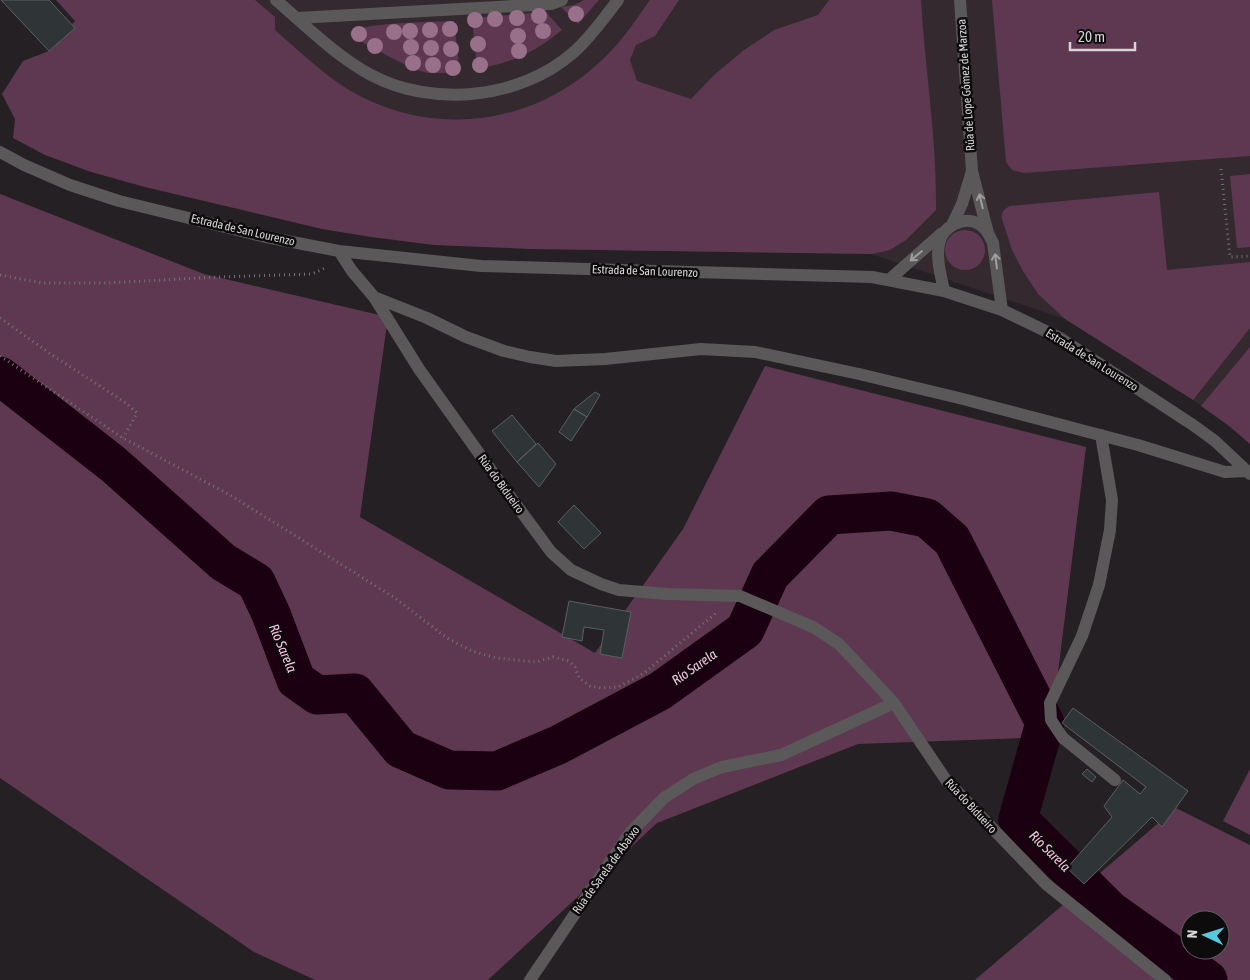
<svg xmlns="http://www.w3.org/2000/svg" width="1250" height="980" font-family="'Asap Condensed',sans-serif">
  <rect width="100%" height="100%" fill="#252023"/>
  <path fill="#33292e" d="M 142,0 L 1250,0 L 1250,444 L 1229,426 L 1193,400 L 1065,319 L 871,254 L 532,249 L 434,245 Z"/>
  <path fill="#5e3850" fill-rule="evenodd" d="M 56,0 L 255,0 L 275,17 L 275,30 C 299,51 322,73 349,90 C 432,139 534,126 603,59 C 622,41 635,21 650,0 L 679,0 L 655,36 L 636,45 L 630,60 L 637,81 L 691,99 L 713,76 L 744,50 L 774,30 L 818,15 L 829,0 L 921,0 C 925,70 937,140 936,210 L 906,240 L 890,250 L 871,254 L 532,249 L 434,245 L 371,237 L 322,229 L 145,187 L 91,172 L 45,155 L 13,138 L 15,119 L 2,94 L 23,61 L 49,51 L 74,28 L 72,24 L 75,21 Z
    M 584,0 L 599,0 L 578,24 L 561,7 L 574,5 Z
    M 992,0 L 1250,0 L 1250,156 L 1024,173 L 1012,170 L 1006,162 Z
    M 546,12 L 562,30 C 535,52 512,63 477,69 L 472,18 Z
    M 454,21 L 460,73 L 428,73 L 413,69 L 352,37 L 350,33 C 360,22 436,22 454,21 Z
    M 1250,174 L 1250,247 L 1237,248 L 1230,176 Z
    M 1159,192 L 1167,270 L 1250,262 L 1250,328 L 1193,400 L 1065,319 L 1038,294 L 1023,271 L 1012,250 L 1002,219 C 1001,212 1004,209 1010,206 Z
    M 0,194 L 204,274 L 388,317 L 360,517 L 595,653 L 683,529 L 765,366 L 1086,447 L 1050,737 L 858,744 L 657,823 L 488,980 L 315,980 L 254,952 L 0,778 Z
    M945 250a20 20 0 1 1 40 0a20 20 0 1 1-40 0Z
    M 1250,347 L 1250,444 L 1229,426 L 1201,406 Z
    M 1250,769 L 1250,835 L 1223,821 Z
    M 1176,808 L 1250,845 L 1250,980 L 975,980 ZM 1190,920 L 1220,920 L 1220,950 L 1190,950 Z"/>
  <g fill="none" stroke-linecap="round" stroke-linejoin="round">
    <path stroke="#1b0012" stroke-width="39" d="M 0,376 L 113,464 L 223,562 L 256,582 L 271,614 L 296,680 L 317,695 L 355,693 L 401,749 L 449,770 L 497,771 L 558,745 L 660,691 L 745,630 L 770,575 L 829,515 L 891,511 L 927,518 L 952,540 L 1045,723 L 1018,819 L 1111,911 L 1208,980"/>
  </g>
  <path fill="#2f3536" stroke="#5a6062" d="M 1,0 L 49,0 L 75,28 L 49,51 Z
    M 595,392 L 600,395 L 587,417 L 574,409 Z
    M 574,409 L 587,417 L 571,441 L 559,432 Z
    M 512,415 L 536,444 L 517,462 L 492,431 Z
    M 538,443 L 556,464 L 539,487 L 517,462 Z
    M 574,505 L 601,533 L 584,549 L 558,522 Z
    M 569,601 L 631,612 L 622,658 L 600,654 L 604,630 L 584,627 L 582,641 L 562,637 Z
    M 1073,708 L 1188,791 L 1162,827 L 1152,817 L 1084,884 L 1067,868 L 1112,817 L 1104,806 L 1123,780 L 1140,794 L 1146,787 L 1062,723 Z
    M 1087,769 L 1096,777 L 1092,782 L 1082,774 Z"/>
  <g fill="none" stroke-linecap="round" stroke-linejoin="round">
    <path stroke="#777375" stroke-width="3" stroke-dasharray="1 4" stroke-linecap="butt" d="M 1221,169 L 1230,257 L 1250,256
      M 0,275 L 42,283 L 107,283 L 218,277 L 312,274 L 327,267
      M 0,318 L 55,357 L 126,403 L 137,413 L 123,438
      M 0,356 L 123,438 L 230,495 L 395,598 L 447,638 L 472,651 L 496,658 L 536,662 L 553,657 L 569,661 L 575,667 L 579,678 L 590,686 L 602,688 L 618,687 L 643,674 L 716,613"/>
    <path stroke="#5a5859" stroke-width="12" d="M 276,0 C 306,26 336,56 371,75 C 433,108 521,99 574,52 C 591,37 604,18 618,0
      M 960,0 L 972,171 L 988,233
      M 297,18 L 551,4 L 562,0
      M 0,152 L 24,165 L 70,185 L 119,201 L 266,237 L 339,251 L 481,266 L 872,277 L 944,291 L 1002,310 L 1060,338 L 1193,425 L 1215,441 L 1250,474
      M 952,225 L 962,204 L 972,171
      M 339,251 L 352,271 L 374,297 L 419,369 L 498,480 L 551,552 L 571,570 L 601,584 L 619,590 L 667,594 L 740,596 L 813,627 L 839,644 L 894,703 L 946,780 L 1046,884 L 1165,980
      M 890,279 L 942,233
      M 944,291 C 941,276 936,259 939,244 C 942,227 963,215 979,224 C 986,228 990,236 993,243 L 1002,310
      M 374,297 L 427,318 L 466,337 L 504,351 L 530,357 L 556,361 L 605,359 L 701,349 L 755,352 L 859,374 L 963,399 L 1138,445 L 1225,472 L 1247,471
      M 1101,435 L 1112,500 L 1110,530 L 1099,585 L 1082,636 L 1050,703 L 1051,720 L 1063,738 L 1115,780
      M 530,980 L 629,834 L 664,798 L 693,779 L 722,767 L 781,755 L 894,703"/>
  </g>
  <g fill="#997089">
    <circle cx="576" cy="14" r="8"/>
    <circle cx="539" cy="16" r="8"/>
    <circle cx="517" cy="18" r="8"/>
    <circle cx="495" cy="19" r="8"/>
    <circle cx="475" cy="20" r="8"/>
    <circle cx="450" cy="29" r="8"/>
    <circle cx="430" cy="30" r="8"/>
    <circle cx="410" cy="31" r="8"/>
    <circle cx="543" cy="31" r="8"/>
    <circle cx="394" cy="32" r="8"/>
    <circle cx="359" cy="34" r="8"/>
    <circle cx="518" cy="36" r="8"/>
    <circle cx="478" cy="44" r="8"/>
    <circle cx="375" cy="46" r="8"/>
    <circle cx="411" cy="47" r="8"/>
    <circle cx="431" cy="48" r="8"/>
    <circle cx="451" cy="49" r="8"/>
    <circle cx="519" cy="51" r="8"/>
    <circle cx="413" cy="63" r="8"/>
    <circle cx="433" cy="65" r="8"/>
    <circle cx="480" cy="65" r="8"/>
    <circle cx="453" cy="68" r="8"/>
  </g>
  <defs><path id="oneway-shaft" d="M-6 0H5M1.5-3L5.5 0L1.5 3" fill="none" stroke-width="1.6" stroke-linecap="round" stroke-linejoin="round" transform="scale(1.25)"/></defs>
  <g stroke="#9f9d9e">
    <use href="#oneway-shaft" transform="translate(981 201) rotate(-103)"/>
    <use href="#oneway-shaft" transform="translate(916 256) rotate(140)"/>
    <use href="#oneway-shaft" transform="translate(996 261) rotate(-97)"/>
  </g>
  <g text-anchor="middle" dominant-baseline="central" stroke-width="5" stroke-linejoin="round" paint-order="stroke">
    <g font-size="12" fill="#d8d5d7" stroke="#0d0b0c">
      <text transform="translate(966 85) rotate(-94)">Rúa de Lope Gómez de Marzoa</text>
      <text transform="translate(243 230) rotate(13)">Estrada de San Lourenzo</text>
      <text transform="translate(645 271) rotate(2)">Estrada de San Lourenzo</text>
      <text transform="translate(1092 360) rotate(32)">Estrada de San Lourenzo</text>
      <text transform="translate(501 484) rotate(54)">Rúa do Bidueiro</text>
      <text transform="translate(971 806) rotate(47)">Rúa do Bidueiro</text>
      <text transform="translate(606 870) rotate(-54)">Rúa de Sarela de Abaixo</text>
    </g>
    <g font-size="14" font-style="italic" fill="#f9c0e2" stroke="#0d0b0c">
      <text transform="translate(283 648) rotate(67)">Río Sarela</text>
      <text transform="translate(694 667) rotate(-35)">Río Sarela</text>
      <text transform="translate(1050 851) rotate(45)">Río Sarela</text>
    </g>
  </g>
  <g transform="translate(1205 935) rotate(274)"><circle r="24" fill="#0d0b0c" stroke="#5e5c5d"/>
  <path d="M0-4L9 19L0 12L-9 19Z" fill="#56c9e1"/>
  <text y="-8" font-size="14" font-weight="bold" text-anchor="middle" fill="#d8d5d7">N</text>
  </g>
  <path d="M1070 42v8h65v-8" fill="none" stroke="#d8d5d7" stroke-width="2.5"/>
  <text x="1078" y="42" font-size="15" fill="#d8d5d7" stroke="#0d0b0c" stroke-width="4" paint-order="stroke">20 m</text>
</svg>
